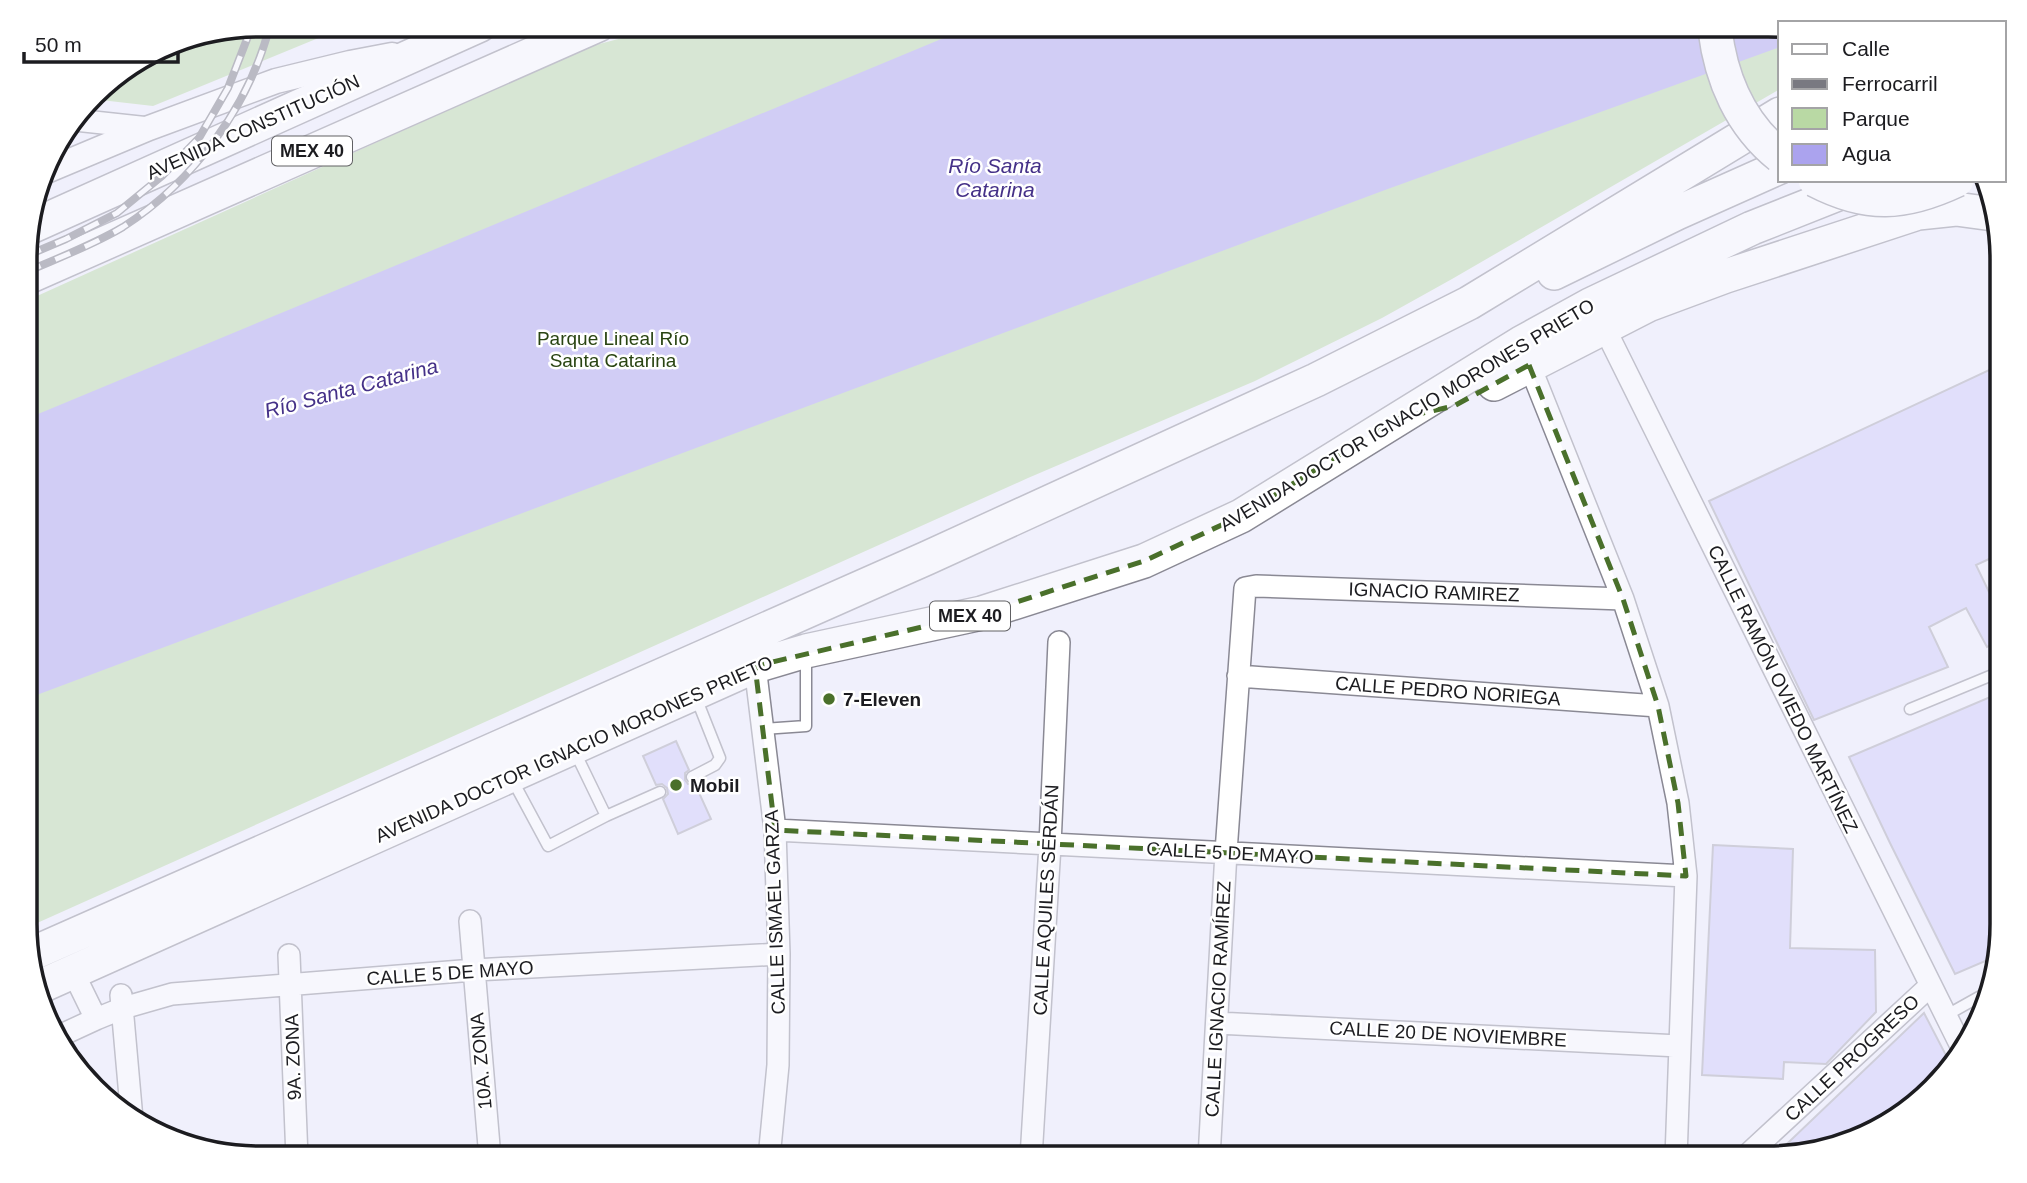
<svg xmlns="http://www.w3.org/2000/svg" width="2027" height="1183" font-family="Arial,sans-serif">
  <rect width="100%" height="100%" fill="#f0f0fc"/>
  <path fill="#b9d9a4" d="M 259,25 L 350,25 L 153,106 L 92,99 L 104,83 L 169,42 Z
    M 662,25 L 1769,25 L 1780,28 L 1780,89 L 1452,279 L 1382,318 L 1255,381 L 1028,478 L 26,928 L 26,301 L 417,124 L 492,88 L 588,47 L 637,34 Z"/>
  <path fill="#aba3ee" d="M 975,25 L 1769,25 L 1780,28 L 1780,47 L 1385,190 L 26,699 L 26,419 Z"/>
  <path fill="#cfcbfa" stroke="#a6a5b1" stroke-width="2" d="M 2002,364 L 2002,553 L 1976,565 L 2002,619 L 2002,640 L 1987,647 L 1966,608 L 1929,627 L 1948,667 L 1814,720 L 1709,501 Z
    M 2002,692 L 2002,939 L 1997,956 L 1955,974 L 1890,843 L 1849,757 Z
    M 676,741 L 689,770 L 685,773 L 685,780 L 688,784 L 695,784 L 711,819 L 678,834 L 663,799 L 668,794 L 667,788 L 662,784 L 656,785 L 643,756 Z
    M 1713,845 L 1793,849 L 1790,948 L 1875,950 L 1876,1012 L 1826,1064 L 1784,1062 L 1783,1079 L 1702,1075 Z
    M 1924,1013 L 1950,1063 L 1886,1127 L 1783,1158 L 1772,1158 Z"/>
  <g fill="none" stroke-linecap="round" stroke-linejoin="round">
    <defs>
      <path id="service" d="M 1910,709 L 2002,671
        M 763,729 L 806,726 L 806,654
        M 575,752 L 606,816 L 660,792
        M 692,777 L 715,765 L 720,758 L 695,695
        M 513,781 L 548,846 L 606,816
        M 1945,1016 L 1986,993"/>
      <path id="minor" d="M 75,120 L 149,128
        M 1604,327 L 1963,1050
        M 1525,354 L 1623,599 L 1658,706 L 1678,803 L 1686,876 L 1676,1158
        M 755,666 L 775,830 L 779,954 L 778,1065 L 769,1158
        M 1238,676 L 1658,706
        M 775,830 L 1686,876
        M 470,921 L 490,1158
        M 289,955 L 297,1158
        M 121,995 L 132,1119
        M 96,1019 L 123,1008 L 172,994 L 474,970 L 779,954
        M 1217,1023 L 1679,1046
        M 57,1037 L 96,1019 L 73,972
        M 1031,1158 L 1050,845 L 1059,642
        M 1209,1158 L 1226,852 L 1245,588 L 1256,586 L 1623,599
        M 1744,1158 L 1930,986"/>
      <path id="tertiary" d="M 44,172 L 149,128 L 276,81 L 350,63 L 392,55"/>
      <path id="trunk" d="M 26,229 L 480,25
        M 1554,273 L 1677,213 L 1780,167
        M 26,278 L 598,25
        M 1494,384 L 1648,305 L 1726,276 L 1918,213 L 1956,209 L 1993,214
        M 27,956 L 927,558 L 1316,380 L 1469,303 L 1780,114
        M 39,987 L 755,666 L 806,651 L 982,613 L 1144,561 L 1241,516 L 1521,343 L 1590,305 L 1752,228 L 1873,180"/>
    </defs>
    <use href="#service" stroke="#8a8994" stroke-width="13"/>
    <use href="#minor" stroke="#8a8994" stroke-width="24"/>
    <use href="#tertiary" stroke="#8a8994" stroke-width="27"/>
    <use href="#trunk" stroke="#8a8994" stroke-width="36"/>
    <use href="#service" stroke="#fff" stroke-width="10"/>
    <use href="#minor" stroke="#fff" stroke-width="21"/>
    <use href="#tertiary" stroke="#fff" stroke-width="24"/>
    <use href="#trunk" stroke="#fff" stroke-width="33"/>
    <defs>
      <path id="rail" d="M 26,256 L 66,239 L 117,213 L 162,176 L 199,138 L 228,88 L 252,26
        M 26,272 C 58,258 93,245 123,227 C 194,181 249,107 270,25"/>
    </defs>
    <use href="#rail" stroke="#797981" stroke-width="8"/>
    <use href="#rail" stroke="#fff" stroke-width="5" stroke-dasharray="16" stroke-linecap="butt"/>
    <defs>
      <path id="trunk-bridge" d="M 1715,30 C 1721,79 1741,125 1780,156
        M 1815,180 C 1867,207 1904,205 1957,180"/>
    </defs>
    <use href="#trunk-bridge" stroke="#8a8994" stroke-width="36" stroke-linecap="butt"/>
    <use href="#trunk-bridge" stroke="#fff" stroke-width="33"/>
  </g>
  <path d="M0 0H2027V1183H0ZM 1529,365 L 1623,599 L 1658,706 L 1678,803 L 1686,876 L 775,830 L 755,666 L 982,613 L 1144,561 L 1241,516 L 1397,419 L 1454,406 Z" fill="#f0f0fc" fill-opacity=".55" fill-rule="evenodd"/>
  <path fill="none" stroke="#4a702b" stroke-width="5" stroke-dasharray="14 9" stroke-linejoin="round" d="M 1529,365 L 1623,599 L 1658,706 L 1678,803 L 1686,876 L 775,830 L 755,666 L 982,613 L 1144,561 L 1241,516 L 1397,419 L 1454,406 Z"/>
  <g fill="#4a702b" stroke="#fff" stroke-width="2.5">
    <circle cx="829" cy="699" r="7"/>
    <circle cx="676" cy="785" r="7"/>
  </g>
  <g text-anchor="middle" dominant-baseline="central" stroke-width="5" stroke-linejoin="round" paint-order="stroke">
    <g fill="#fff" stroke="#606063" stroke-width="2">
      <rect x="272" y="136.5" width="80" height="29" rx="5"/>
      <rect x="930" y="601.5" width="80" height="29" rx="5"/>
    </g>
    <g font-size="18" font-weight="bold" fill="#1c1c20">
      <text x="312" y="151">MEX 40</text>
      <text x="970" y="616">MEX 40</text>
    </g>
    <g font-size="19" fill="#1c1c20" stroke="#fff">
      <text transform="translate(253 127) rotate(-24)">AVENIDA CONSTITUCIÓN</text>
      <text transform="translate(1407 415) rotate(-31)">AVENIDA DOCTOR IGNACIO MORONES PRIETO</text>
      <text transform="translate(1434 592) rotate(2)">IGNACIO RAMIREZ</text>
      <text transform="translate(1783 689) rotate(64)">CALLE RAMÓN OVIEDO MARTÍNEZ</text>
      <text transform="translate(1448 691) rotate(4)">CALLE PEDRO NORIEGA</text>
      <text transform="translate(574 749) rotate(-24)">AVENIDA DOCTOR IGNACIO MORONES PRIETO</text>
      <text transform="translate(1230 853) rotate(3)">CALLE 5 DE MAYO</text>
      <text transform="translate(1046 900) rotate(-87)">CALLE AQUILES SERDÁN</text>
      <text transform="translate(775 912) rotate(-92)">CALLE ISMAEL GARZA</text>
      <text transform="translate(450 973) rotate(-4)">CALLE 5 DE MAYO</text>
      <text transform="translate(1218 999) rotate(-87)">CALLE IGNACIO RAMÍREZ</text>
      <text transform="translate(1448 1034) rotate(3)">CALLE 20 DE NOVIEMBRE</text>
      <text transform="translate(293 1057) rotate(-92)">9A. ZONA</text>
      <text transform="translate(1852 1058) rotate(-43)">CALLE PROGRESO</text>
      <text transform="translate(481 1061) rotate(-95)">10A. ZONA</text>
    </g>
    <g font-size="19" fill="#294412" stroke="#fff">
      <text x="613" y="338">Parque Lineal Río<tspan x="613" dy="22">Santa Catarina</tspan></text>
    </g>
    <g font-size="19" font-weight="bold" fill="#1c1c20" stroke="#fff" text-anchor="start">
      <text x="843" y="699">7-Eleven</text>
      <text x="690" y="785">Mobil</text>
    </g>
    <g font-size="21" font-style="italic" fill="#453188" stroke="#fff">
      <text x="995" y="165">Río Santa<tspan x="995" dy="24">Catarina</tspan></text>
      <text transform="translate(351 388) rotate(-15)">Río Santa Catarina</text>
    </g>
  </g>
  <path d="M0 0H2027V1183H0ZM259 37H1768A222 222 0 0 1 1990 259V924A222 222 0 0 1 1768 1146H259A222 222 0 0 1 37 924V259A222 222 0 0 1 259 37Z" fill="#fff" fill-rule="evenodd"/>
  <path fill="none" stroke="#1c1c20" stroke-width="3.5" d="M259 37H1768A222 222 0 0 1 1990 259V924A222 222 0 0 1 1768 1146H259A222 222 0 0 1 37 924V259A222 222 0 0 1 259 37Z"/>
  <rect x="1778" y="21" width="228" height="161" fill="#ffffff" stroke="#a4a4a6" stroke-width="2"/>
  <rect x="1792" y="44" width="35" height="10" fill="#ffffff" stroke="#a4a4a6" stroke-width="2"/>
  <text x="1842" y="56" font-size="21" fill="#1c1c20">Calle</text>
  <rect x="1792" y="79" width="35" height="10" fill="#797981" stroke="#a4a4a6" stroke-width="2"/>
  <text x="1842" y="91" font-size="21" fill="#1c1c20">Ferrocarril</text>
  <rect x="1792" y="108" width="35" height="21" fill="#b9d9a4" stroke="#a4a4a6" stroke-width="2"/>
  <text x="1842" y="126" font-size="21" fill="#1c1c20">Parque</text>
  <rect x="1792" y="144" width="35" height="21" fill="#aba3ee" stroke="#a4a4a6" stroke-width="2"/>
  <text x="1842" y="161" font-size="21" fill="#1c1c20">Agua</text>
  <path d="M24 52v10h154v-10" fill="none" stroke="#1c1c20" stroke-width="3.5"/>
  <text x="35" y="52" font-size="21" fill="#1c1c20" stroke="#ffffff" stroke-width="5" paint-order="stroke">50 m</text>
</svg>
